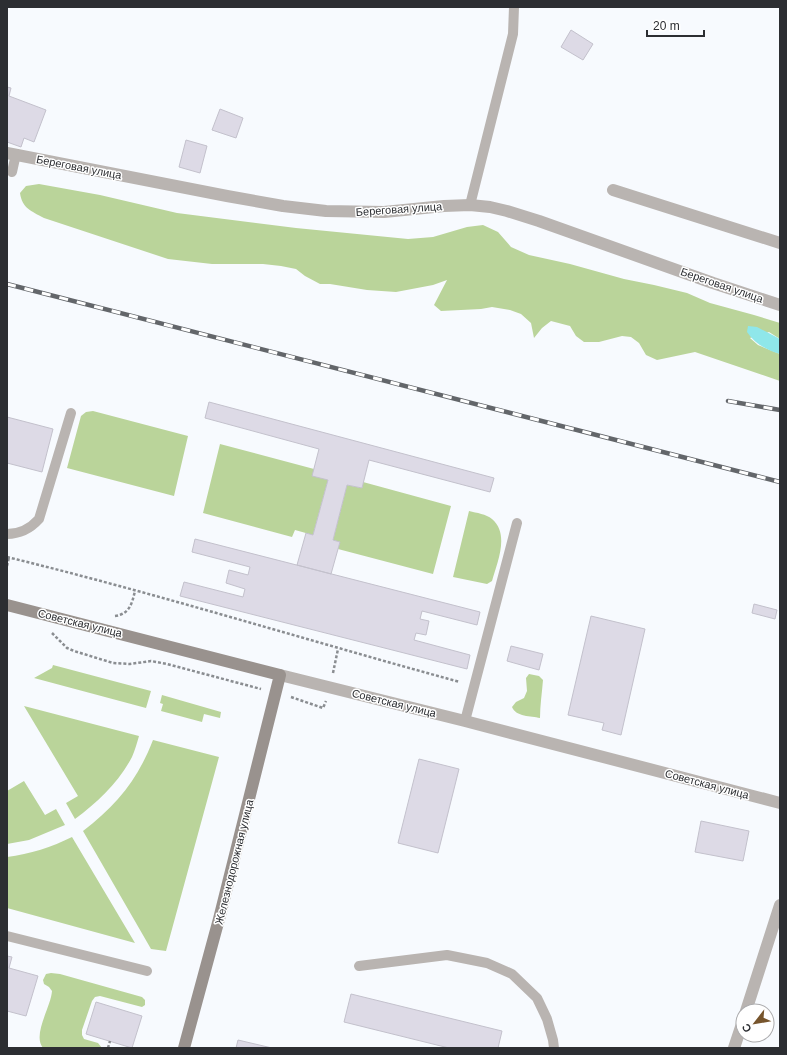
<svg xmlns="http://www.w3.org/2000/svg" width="787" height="1055" font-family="Arial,sans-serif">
  <rect width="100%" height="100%" fill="#f7fafe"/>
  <path fill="#bad49a" d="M 39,184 L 100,195 L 177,213 L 296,228 L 408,239 L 433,237 L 467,227 L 483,225 L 498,232 L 511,247 L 529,255 L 570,264 L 624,279 L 654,285 L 687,293 L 710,303 L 754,315 L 780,323 L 780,339 L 769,332 L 750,338 L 758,345 L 780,354 L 780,381 L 695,352 L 657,360 L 646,355 L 639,343 L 631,337 L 622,336 L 599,342 L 584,342 L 576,336 L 570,326 L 551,321 L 542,328 L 534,338 L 531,323 L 521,314 L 510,310 L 492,307 L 481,309 L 441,311 L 434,305 L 447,280 L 433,285 L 396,292 L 367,290 L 330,284 L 320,284 L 305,276 L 296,269 L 281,266 L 263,264 L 212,264 L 168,259 L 44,218 C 31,211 22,208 20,193 L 26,186 Z
    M 93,411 L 188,436 L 174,496 L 67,468 L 81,416 L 86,412 Z
    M 220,444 L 314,469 L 328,480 L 313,535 L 295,530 L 292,537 L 203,513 Z
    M 363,482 L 451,506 L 433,574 L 338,549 L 340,542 L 333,540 L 347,485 L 362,488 Z
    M 469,511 C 477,513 486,514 492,519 C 510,534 497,563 492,581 L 487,584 L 453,577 Z
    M 53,665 L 151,691 L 146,708 L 34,678 L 52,668 Z
    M 529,674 L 539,676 L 543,680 C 542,693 540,705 540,718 C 531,716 516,717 512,707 L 516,702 L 524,698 L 527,691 L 526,678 Z
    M 162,695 L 221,712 L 220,718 L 204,714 L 202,722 L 161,711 L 163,704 L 160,703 Z
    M 24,706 L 139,736 C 137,743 135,750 132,757 C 119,782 98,802 75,819 L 66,803 L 78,796 Z
    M 153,740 L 219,757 L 166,951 L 151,949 L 83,831 C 117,805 138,779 153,740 Z
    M 24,781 L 45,815 L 56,809 L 65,825 L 29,840 L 7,844 L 7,791 Z
    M 72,837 L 135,943 L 7,908 L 7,857 C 30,854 52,847 72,837 Z
    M 51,973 L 60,974 L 142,997 L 145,1000 L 145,1005 L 142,1007 L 100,996 L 95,997 L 92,1001 L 82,1030 L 82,1035 L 84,1039 L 98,1043 L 102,1048 L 43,1048 C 32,1035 51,1007 52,991 L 49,987 L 44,984 L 43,980 L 46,974 Z"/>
  <path fill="#8fe7ea" d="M 748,326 L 757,327 L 780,339 L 780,354 C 767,350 755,344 747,332 Z"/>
  <path fill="#dddae6" stroke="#c3c1cc" d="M 571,30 L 593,44 L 583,60 L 561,47 Z
    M 7,87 L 11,88 L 9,96 L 46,110 L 34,142 L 24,138 L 21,147 L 7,142 Z
    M 220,109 L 243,118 L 236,138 L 212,130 Z
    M 186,140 L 207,146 L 200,173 L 179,167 Z
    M 209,402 L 494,478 L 490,492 L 369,460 L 362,488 L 347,485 L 333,540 L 340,542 L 331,574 L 297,565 L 306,533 L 313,535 L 328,480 L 312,476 L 319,449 L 205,418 Z
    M 7,417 L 53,429 L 42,472 L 7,463 Z
    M 195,539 L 480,612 L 477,625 L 422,611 L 420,619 L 429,621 L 426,635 L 416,633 L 414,640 L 470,655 L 467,669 L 180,596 L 184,582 L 243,597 L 245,589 L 226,583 L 229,570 L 248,575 L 250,567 L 192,552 Z
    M 754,604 L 777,610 L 775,619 L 752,613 Z
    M 591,616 L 645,629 L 621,735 L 602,730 L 604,723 L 568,715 Z
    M 511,646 L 543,654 L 539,670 L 507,661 Z
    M 419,759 L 459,769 L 438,853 L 398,843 Z
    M 701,821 L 749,831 L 743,861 L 695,852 Z
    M 7,956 L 12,957 L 9,968 L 38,976 L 26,1016 L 7,1011 Z
    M 351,994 L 502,1031 L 498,1048 L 449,1048 L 344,1022 Z
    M 96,1002 L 142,1016 L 132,1048 L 86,1034 Z
    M 238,1040 L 272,1048 L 236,1048 Z"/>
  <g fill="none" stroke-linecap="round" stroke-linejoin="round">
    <path stroke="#8a8d91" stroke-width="2.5" stroke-dasharray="3 2" stroke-linecap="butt" d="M 7,557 C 159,594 309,641 460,682
      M 7,566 L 9,557
      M 115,616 C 130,614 132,603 135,591
      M 52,633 L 67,648 L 74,651 L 113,663 L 130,664 L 151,661 L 167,664 L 261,689
      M 333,673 L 338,649
      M 291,697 L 323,708 L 326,701
      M 108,1048 L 110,1041"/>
    <path stroke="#b9b4b1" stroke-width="10" d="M 12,172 L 16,154
      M 470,205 L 513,34 L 514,7
      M 7,534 C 20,534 30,529 39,519 L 71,413
      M 465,721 L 517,523
      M 7,936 L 147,971
      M 359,966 L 447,955 L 487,963 L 512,974 L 537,998 L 547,1019 L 553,1040 L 554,1048"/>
    <path stroke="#b9b4b1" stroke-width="12" d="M 7,153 L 227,196 L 283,206 L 326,211 L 384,212 L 444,206 L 470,205 L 490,207 L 507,211 L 539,221 L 713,283 L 780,305
      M 613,190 L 780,243
      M 280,675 L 465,721 L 780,803
      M 746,1011 L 780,905
      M 734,1048 L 743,1021"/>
    <path stroke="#99928e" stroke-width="12" d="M 7,605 L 280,675 L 219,919 L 184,1048"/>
    <defs>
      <path id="rail" d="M 7,284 L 780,482
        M 728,401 L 780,410"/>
    </defs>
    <use href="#rail" stroke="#63666a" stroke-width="4.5"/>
    <use href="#rail" stroke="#fff" stroke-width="3" stroke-dasharray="9" stroke-linecap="butt"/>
  </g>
  <g text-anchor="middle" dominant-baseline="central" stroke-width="3" stroke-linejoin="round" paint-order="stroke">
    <g font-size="11" fill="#2c2e32" stroke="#fff">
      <text transform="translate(79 167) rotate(11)">Береговая улица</text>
      <text transform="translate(399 209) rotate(-4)">Береговая улица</text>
      <text transform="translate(722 285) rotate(19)">Береговая улица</text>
      <text transform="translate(80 623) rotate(14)">Советская улица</text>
      <text transform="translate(394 703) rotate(14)">Советская улица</text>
      <text transform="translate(707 784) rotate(15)">Советская улица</text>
      <text transform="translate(234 862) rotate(-76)">Железнодорожная улица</text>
    </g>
  </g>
  <rect width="787" height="1055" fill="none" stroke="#2c2e32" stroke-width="16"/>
  <g transform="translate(755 1023) rotate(239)"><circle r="19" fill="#ffffff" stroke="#ababad"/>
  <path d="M0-3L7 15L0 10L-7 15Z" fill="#77552d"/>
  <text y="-6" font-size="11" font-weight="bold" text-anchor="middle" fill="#2c2e32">С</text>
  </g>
  <path d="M647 30v6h57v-6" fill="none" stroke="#2c2e32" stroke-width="2"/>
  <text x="653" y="30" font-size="12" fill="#2c2e32" stroke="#ffffff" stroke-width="3" paint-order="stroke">20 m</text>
</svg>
